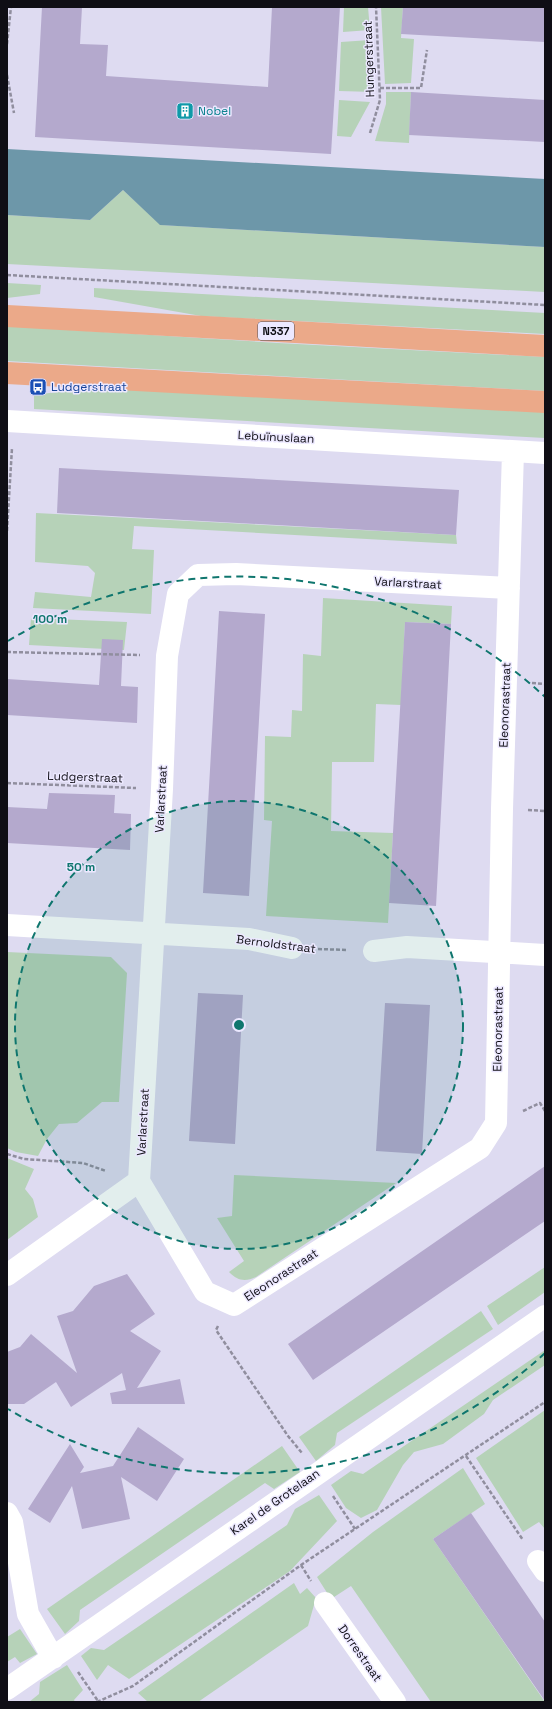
<svg xmlns="http://www.w3.org/2000/svg" width="552" height="1709" font-family="'Space Grotesk',sans-serif">
  <rect width="100%" height="100%" fill="#dedbf1"/>
  <path fill="#b6d2b8" d="M 344,7 L 368,7 L 370,30 L 343,32 Z
    M 381,7 L 403,7 L 401,38 L 414,39 L 411,83 L 385,84 Z
    M 370,40 L 374,92 L 339,91 L 341,42 Z
    M 386,92 L 411,92 L 409,143 L 375,141 L 386,104 Z
    M 339,100 L 370,102 L 351,137 L 337,136 Z
    M 123,190 L 161,225 L 545,247 L 545,292 L 7,264 L 7,215 L 90,220 Z
    M 7,283 L 41,285 L 40,294 L 7,298 Z
    M 94,288 L 545,313 L 545,334 L 201,316 L 94,297 Z
    M 7,326 L 278,343 L 545,357 L 545,391 L 7,361 Z
    M 104,386 L 545,410 L 545,438 L 34,409 L 34,395 Z
    M 36,513 L 456,535 L 457,544 L 134,526 L 132,549 L 154,550 L 151,614 L 33,608 L 35,592 L 91,597 L 95,573 L 88,566 L 35,562 Z
    M 323,598 L 452,606 L 451,624 L 405,622 L 401,705 L 376,704 L 374,762 L 332,762 L 331,831 L 393,833 L 388,923 L 266,916 L 272,821 L 264,820 L 265,736 L 291,737 L 292,710 L 302,711 L 303,654 L 321,656 Z
    M 31,618 L 127,622 L 124,650 L 29,645 Z
    M 7,952 L 111,957 L 127,973 L 119,1102 L 102,1102 L 77,1123 L 59,1124 L 47,1139 L 38,1156 L 16,1152 L 7,1148 Z
    M 7,1158 L 34,1169 L 25,1189 L 33,1199 L 38,1217 L 7,1240 Z
    M 234,1175 L 396,1183 L 256,1277 C 245,1282 238,1281 229,1272 L 244,1261 L 217,1218 L 232,1216 Z
    M 545,1267 L 545,1292 L 498,1325 L 487,1306 Z
    M 481,1311 L 493,1329 L 337,1433 L 335,1445 L 316,1461 L 299,1437 Z
    M 545,1350 L 545,1365 L 493,1400 L 484,1414 L 443,1444 L 414,1452 L 403,1465 L 377,1510 L 361,1518 L 346,1508 L 331,1485 L 351,1471 L 363,1474 Z
    M 545,1410 L 545,1529 L 539,1522 L 523,1532 L 476,1458 Z
    M 282,1446 L 300,1472 L 274,1489 L 265,1483 L 80,1610 L 79,1621 L 65,1634 L 47,1609 Z
    M 463,1468 L 485,1504 L 433,1539 L 545,1702 L 431,1702 L 351,1586 L 331,1599 L 317,1577 L 373,1532 Z
    M 319,1495 L 337,1521 L 290,1571 L 129,1679 L 108,1665 L 97,1680 L 81,1656 L 91,1648 L 104,1650 L 287,1525 L 295,1509 Z
    M 294,1583 L 300,1594 L 307,1588 L 316,1598 L 308,1626 L 198,1702 L 148,1702 L 138,1693 Z
    M 20,1629 L 37,1654 L 20,1663 L 15,1657 L 7,1662 L 7,1637 Z
    M 67,1665 L 83,1690 L 74,1700 L 75,1702 L 29,1702 L 39,1694 L 40,1682 Z"/>
  <path fill="#6d97a9" d="M 7,149 L 545,179 L 545,247 L 160,225 L 123,190 L 90,220 L 7,215 Z"/>
  <path fill="#b4a9cd" d="M 42,7 L 82,7 L 80,44 L 108,45 L 106,76 L 268,87 L 272,7 L 340,7 L 331,154 L 35,137 Z
    M 403,7 L 545,7 L 545,42 L 401,34 Z
    M 411,92 L 545,100 L 545,142 L 409,135 Z
    M 59,468 L 459,490 L 456,535 L 57,513 Z
    M 219,611 L 265,614 L 249,896 L 203,893 Z
    M 405,622 L 451,624 L 436,906 L 389,903 Z
    M 102,639 L 123,640 L 121,686 L 138,687 L 137,723 L 7,715 L 7,679 L 99,685 Z
    M 49,793 L 115,795 L 114,813 L 131,814 L 130,850 L 7,843 L 7,807 L 47,809 Z
    M 198,993 L 243,995 L 235,1144 L 189,1141 Z
    M 385,1003 L 430,1005 L 422,1154 L 376,1151 Z
    M 545,1166 L 545,1221 L 313,1380 L 288,1344 Z
    M 127,1274 L 155,1314 L 130,1331 L 161,1351 L 137,1388 L 180,1379 L 185,1404 L 112,1404 L 110,1393 L 126,1390 L 122,1373 L 71,1407 L 56,1382 L 24,1404 L 7,1404 L 7,1352 L 20,1347 L 31,1334 L 77,1373 L 57,1316 L 73,1311 L 94,1286 Z
    M 138,1427 L 184,1459 L 157,1501 L 121,1477 L 130,1519 L 82,1529 L 72,1486 L 50,1523 L 28,1509 L 70,1444 L 84,1467 L 80,1473 L 113,1466 Z
    M 471,1513 L 545,1622 L 545,1701 L 433,1539 Z"/>
  <g fill="none" stroke-linecap="round" stroke-linejoin="round">
    <path stroke="#908e9e" stroke-width="2.5" stroke-dasharray="4 2" stroke-linecap="butt" d="M 7,44 L 11,7
      M 7,75 L 14,113
      M 380,88 L 421,88 L 427,50
      M 370,133 L 380,100 L 376,7
      M 7,275 L 545,305
      M 7,531 L 12,448
      M 7,652 L 140,655
      M 532,683 L 545,684
      M 7,783 L 136,788
      M 528,810 L 545,811
      M 318,949 L 347,950
      M 523,1111 L 540,1103 L 545,1111
      M 7,1154 L 24,1159 L 83,1163 L 106,1171
      M 218,1326 L 216,1330 L 288,1436 L 302,1453
      M 466,1456 L 523,1540
      M 333,1496 L 355,1529
      M 301,1565 L 311,1581
      M 78,1672 L 98,1701
      M 97,1702 L 133,1686 L 301,1565 L 545,1402"/>
    <path stroke="#fff" stroke-width="22" d="M 7,421 L 545,453
      M 7,925 L 249,939 L 292,948
      M 374,951 L 407,947 L 545,955
      M 139,1181 L 205,1292 L 234,1305 L 480,1148 L 496,1123 L 502,809 L 513,452
      M 139,1181 L 162,789 L 167,656 L 178,594 L 198,575 L 236,574 L 509,588
      M 7,1275 L 139,1181
      M 7,1513 L 12,1522 L 28,1614 L 53,1658
      M 538,1561 L 545,1571
      M 325,1603 L 395,1702
      M 7,1689 L 545,1316"/>
    <path stroke="#eba989" stroke-width="22" d="M 7,316 L 545,346
      M 7,373 L 545,402"/>
  </g>
  <circle cx="239" cy="1025" r="224" fill="#0f766e" fill-opacity=".12"/>
  <g fill="none" stroke="#0f766e" stroke-width="2" stroke-dasharray="7 5">
    <circle cx="239" cy="1025" r="224"/>
    <path d="M545 1353A448 448 0 0 1 8 1409M8 641A448 448 0 0 1 545 697"/>
  </g>
  <defs>
    <symbol id="building-square" viewBox="-11 -11 22 22"><rect x="-9" y="-9" width="18" height="18" rx="4" fill="#0f9aa8" stroke="#ece8ff"/><path d="M-4-6H4V6H1V3H-1V6H-4ZM-2.5-4.3h1.7v1.8h-1.7ZM.8-4.3h1.7v1.8H.8ZM-2.5-1h1.7V.8h-1.7ZM.8-1h1.7V.8H.8Z" fill="#fff"/></symbol>
    <symbol id="bus-square" viewBox="-11 -11 22 22"><rect x="-9" y="-9" width="18" height="18" rx="4" fill="#1a4fb4" stroke="#ece8ff"/><path d="M-5-6H5V4H4V6H2V4H-2V6H-4V4H-5ZM-3.5-4V0h7V-4ZM-3.5 1.2v1.5H-2V1.2ZM2 1.2v1.5H3.5V1.2Z" fill="#fff"/></symbol>
  </defs>
  <g fill-rule="evenodd">
    <use href="#building-square" x="175" y="101" width="20" height="20"/>
    <use href="#bus-square" x="28" y="377" width="20" height="20"/>
  </g>
  <g text-anchor="middle" dominant-baseline="central" stroke-width="3" stroke-linejoin="round" paint-order="stroke">
    <rect fill="#ece8ff" stroke="#514f5b" stroke-width="1" x="258" y="322" width="36" height="18" rx="3"/>
    <g font-size="11" font-weight="bold" fill="#0f0e15">
      <text x="276" y="331">N337</text>
    </g>
    <g font-size="12" fill="#0f0e15" stroke="#ece8ff">
      <text transform="translate(369 59) rotate(-92)">Hungerstraat</text>
      <text transform="translate(276 437) rotate(3)">Lebuïnuslaan</text>
      <text transform="translate(408 583) rotate(3)">Varlarstraat</text>
      <text transform="translate(505 705) rotate(-88)">Eleonorastraat</text>
      <text transform="translate(85 777) rotate(2)">Ludgerstraat</text>
      <text transform="translate(161 799) rotate(-87)">Varlarstraat</text>
      <text transform="translate(276 944) rotate(7)">Bernoldstraat</text>
      <text transform="translate(498 1029) rotate(-89)">Eleonorastraat</text>
      <text transform="translate(143 1122) rotate(-87)">Varlarstraat</text>
      <text transform="translate(281 1275) rotate(-33)">Eleonorastraat</text>
      <text transform="translate(275 1502) rotate(-35)">Karel de Grotelaan</text>
      <text transform="translate(360 1653) rotate(55)">Dorrestraat</text>
    </g>
    <g font-size="12" fill="#0d838f" stroke="#ece8ff" text-anchor="start">
      <text x="198" y="111">Nobel</text>
    </g>
    <g font-size="12" fill="#164399" stroke="#ece8ff" text-anchor="start">
      <text x="51" y="387">Ludgerstraat</text>
    </g>
  </g>
  <circle cx="239" cy="1025" r="6" fill="#0f766e" stroke="#ece8ff" stroke-width="2"/>
  <g font-size="12" text-anchor="middle" font-weight="bold" fill="#0f766e" stroke="#ece8ff" stroke-width="3" stroke-linejoin="round" paint-order="stroke">
    <text x="50" y="623">100 m</text>
    <text x="81" y="871">50 m</text>
  </g>
  <rect width="552" height="1709" fill="none" stroke="#0f0e15" stroke-width="16"/>
</svg>
